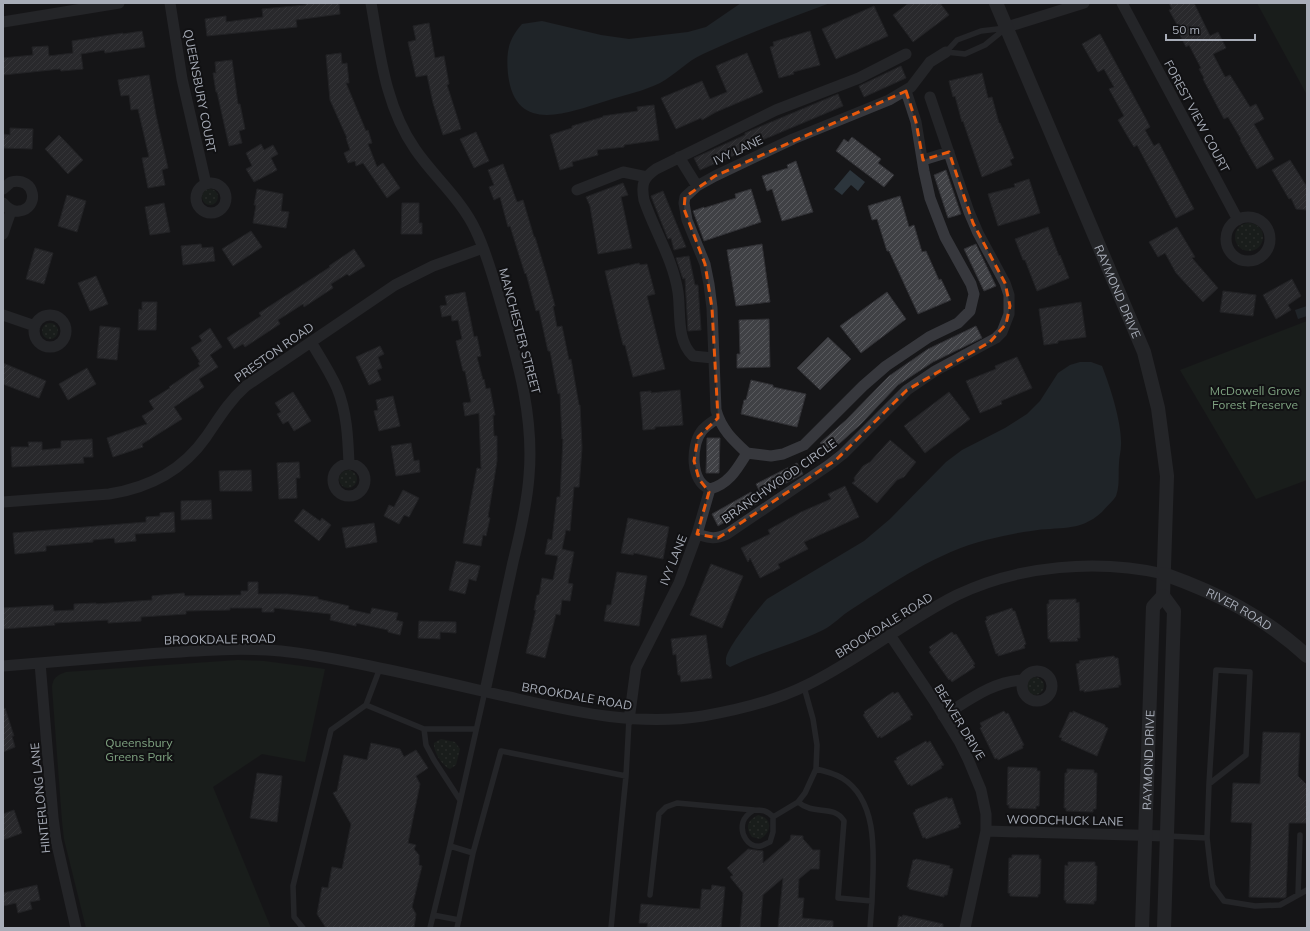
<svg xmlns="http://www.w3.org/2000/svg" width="1310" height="931" font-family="Mulish,sans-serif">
  <defs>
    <pattern id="grass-dots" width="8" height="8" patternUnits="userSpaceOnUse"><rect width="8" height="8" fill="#1e261f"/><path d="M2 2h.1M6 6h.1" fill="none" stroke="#3c433d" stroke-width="1.8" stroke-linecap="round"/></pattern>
    <pattern id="building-hatch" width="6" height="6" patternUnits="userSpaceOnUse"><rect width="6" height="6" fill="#404145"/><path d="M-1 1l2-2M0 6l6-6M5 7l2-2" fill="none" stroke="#595a5e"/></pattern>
  </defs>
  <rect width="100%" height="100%" fill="#161618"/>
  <path fill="url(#grass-dots)" d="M202 197a8 8 0 1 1 16 0a8 8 0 1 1-16 0Z
    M1235 237a14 14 0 1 1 28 0a14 14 0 1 1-28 0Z
    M42 331a8 8 0 1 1 16 0a8 8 0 1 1-16 0Z
    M339 479a9 9 0 1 1 18 0a9 9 0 1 1-18 0Z
    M1026 686a9 9 0 1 1 18 0a9 9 0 1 1-18 0Z
    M 441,739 L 455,742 L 460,749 L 456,765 L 450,769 C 442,766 433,751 434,743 Z
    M 758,815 C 773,818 772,832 760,839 L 752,837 C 745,827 747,821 758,815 Z"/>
  <path fill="#1e261f" d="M 1257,3 L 1307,3 L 1307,95 Z
    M 1307,321 L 1307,480 L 1256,499 L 1180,370 Z
    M 238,660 L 264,661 L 325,669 L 305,762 L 262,754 L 213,787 L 271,928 L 86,928 L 64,839 L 62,821 L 52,687 C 53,678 57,675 66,672 Z"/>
  <path fill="#2c353c" d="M 741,3 L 830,3 C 787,19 744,35 703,54 C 687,61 675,75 660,83 C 644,91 624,95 606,101 C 567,113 515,135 508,74 C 506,52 508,40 522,24 L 542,21 L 601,35 L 629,39 L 688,32 L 706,27 Z
    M 850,170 L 865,182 L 858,191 L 851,185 L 842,195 L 834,189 Z
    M 1307,306 L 1307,316 L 1298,319 L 1295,310 Z
    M 1080,362 L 1091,362 L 1102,366 C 1110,386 1122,423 1121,445 C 1121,451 1119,457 1119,463 C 1118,474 1120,485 1116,496 C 1113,501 1106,507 1102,512 C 1079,533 1058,526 1031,531 C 1016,533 1001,536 986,540 C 938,552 894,582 852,609 C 842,615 833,625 823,630 C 793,645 760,652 730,667 L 726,664 C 726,662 726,660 726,658 C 729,645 757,610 767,599 L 864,541 L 890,519 L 946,462 L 962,450 L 1005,428 L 1027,414 L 1040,401 L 1058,373 L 1070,365 Z"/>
  <path fill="url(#building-hatch)" stroke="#303034" d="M 306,3 L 339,3 L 340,14 L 296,20 L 297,27 L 207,36 L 205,19 L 226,16 L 226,22 L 263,17 L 262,9 L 306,5 Z
    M 909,3 L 940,3 L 949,15 L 913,42 L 893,15 Z
    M 1169,3 L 1194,3 L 1210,36 L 1218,32 L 1226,48 L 1213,54 L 1225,77 L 1230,75 L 1250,107 L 1256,104 L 1264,119 L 1254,124 L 1274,159 L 1257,169 L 1240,140 L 1241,139 L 1228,117 L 1224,119 L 1203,79 L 1204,78 L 1199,69 L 1201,68 L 1189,45 L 1186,47 L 1179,33 L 1181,32 L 1169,10 L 1172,9 Z
    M 874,6 L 888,36 L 836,59 L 822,29 Z
    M 429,23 L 435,58 L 444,56 L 449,84 L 447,85 L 461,129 L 443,135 L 433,103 L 427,75 L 416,77 L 408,42 L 416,40 L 413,26 Z
    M 142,31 L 145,47 L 105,53 L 104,50 L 81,54 L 83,69 L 61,71 L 60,69 L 3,75 L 3,58 L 33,55 L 32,47 L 48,46 L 49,56 L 73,53 L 72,41 L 123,33 L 123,34 Z
    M 810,31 L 820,65 L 793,72 L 794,74 L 779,78 L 770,47 L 774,46 L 773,42 Z
    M 1100,34 L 1146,119 L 1150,127 L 1145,130 L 1154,146 L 1159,143 L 1194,209 L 1176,218 L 1137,145 L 1134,147 L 1118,120 L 1124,116 L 1109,89 L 1114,87 L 1104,69 L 1098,72 L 1082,44 Z
    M 341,53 L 342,64 L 347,63 L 349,83 L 346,83 L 366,131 L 368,130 L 372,143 L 368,144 L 377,167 L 383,163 L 400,188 L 387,198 L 363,163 L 356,166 L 355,161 L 348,163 L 344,153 L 350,150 L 346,138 L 347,138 L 330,100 L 326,55 Z
    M 747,53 L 763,92 L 716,112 L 702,120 L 701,118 L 676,129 L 661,98 L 702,81 L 710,99 L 727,92 L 716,66 Z
    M 232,60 L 238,104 L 240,104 L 245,129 L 239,131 L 242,143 L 229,146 L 217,92 L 216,92 L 213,73 L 216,73 L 215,62 Z
    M 901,66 L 906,78 L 864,97 L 859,86 Z
    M 982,73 L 988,98 L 992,97 L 999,123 L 1000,123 L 1014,158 L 1010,160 L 1012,165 L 982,177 L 963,121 L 962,122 L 955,96 L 953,97 L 949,81 Z
    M 149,75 L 156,115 L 168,168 L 162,170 L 165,185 L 148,188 L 142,158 L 149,157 L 138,109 L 131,110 L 129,95 L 121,96 L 118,80 Z
    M 838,94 L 843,106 L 741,149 L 742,152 L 700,170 L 694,158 L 745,135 L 745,133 Z
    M 654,105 L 659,140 L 624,145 L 624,147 L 597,150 L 598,155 L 572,162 L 573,166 L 560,170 L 550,135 L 572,128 L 572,126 L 603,117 L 603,116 L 638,111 L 637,107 Z
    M 10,128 L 33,129 L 32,149 L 3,148 L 3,134 L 10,135 Z
    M 476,132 L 489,161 L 474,168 L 460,139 Z
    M 59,135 L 83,160 L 68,174 L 45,149 Z
    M 852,137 L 881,159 L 878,163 L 894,175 L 884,187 L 836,151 L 844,139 L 848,142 Z
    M 261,144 L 264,150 L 273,145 L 278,154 L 271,158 L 277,170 L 254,182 L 246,169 L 252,166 L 246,153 Z
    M 1290,160 L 1307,187 L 1307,210 L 1296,209 L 1291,198 L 1289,199 L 1272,170 Z
    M 796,161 L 813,212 L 782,221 L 772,189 L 767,191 L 762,176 L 788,168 L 787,165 Z
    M 503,164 L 517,202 L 523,200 L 534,237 L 535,237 L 546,273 L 555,306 L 553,306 L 557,327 L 562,326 L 569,360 L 571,359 L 579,405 L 580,405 L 582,448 L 579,487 L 574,487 L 570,531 L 566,530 L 562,549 L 574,552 L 568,583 L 573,584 L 570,601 L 562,600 L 560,615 L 556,614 L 545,658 L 526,653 L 536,610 L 534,610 L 537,595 L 539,595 L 542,578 L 553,580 L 558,556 L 545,554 L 548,539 L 552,540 L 557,497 L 560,497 L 563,439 L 562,439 L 560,393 L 558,394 L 550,351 L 548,351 L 539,310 L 536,311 L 526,273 L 525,274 L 510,226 L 508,227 L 500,197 L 494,200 L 489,187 L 494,185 L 488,170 Z
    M 946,170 L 961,214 L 948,218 L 934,175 Z
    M 1029,179 L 1040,213 L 998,226 L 988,194 L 1015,187 L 1014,184 Z
    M 623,183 L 628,195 L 621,197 L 632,248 L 598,254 L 590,206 L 586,197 Z
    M 257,189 L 283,194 L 281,211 L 289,212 L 286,228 L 253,223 L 256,205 L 254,205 Z
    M 751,189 L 761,222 L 704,241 L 693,211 L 704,207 L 704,208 L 736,198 L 735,194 Z
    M 663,191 L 686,247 L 674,250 L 671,238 L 668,239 L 651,196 Z
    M 67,195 L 86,201 L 77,232 L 58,226 Z
    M 900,196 L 909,227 L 914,225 L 922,252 L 926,251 L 939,280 L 941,279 L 951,300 L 918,314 L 889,251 L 887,251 L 877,219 L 872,220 L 868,206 Z
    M 164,203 L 170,232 L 150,235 L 145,207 Z
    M 402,203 L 419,203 L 419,223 L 422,223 L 422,234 L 401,234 Z
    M 1048,227 L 1059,256 L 1060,255 L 1069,278 L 1037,291 L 1025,260 L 1023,260 L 1015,239 Z
    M 1177,227 L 1195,257 L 1192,258 L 1218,288 L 1203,302 L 1176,273 L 1165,253 L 1158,257 L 1149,242 Z
    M 251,231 L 262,247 L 233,266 L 222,249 Z
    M 201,244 L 202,248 L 213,247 L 215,261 L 183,265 L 181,246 Z
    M 762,244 L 770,302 L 736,306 L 727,250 Z
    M 976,244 L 996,286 L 984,291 L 964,249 Z
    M 35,248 L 53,253 L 44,284 L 26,279 Z
    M 354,249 L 365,266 L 349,276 L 347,274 L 331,284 L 333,288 L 304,307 L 303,304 L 278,320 L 280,324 L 245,347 L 243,344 L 234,349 L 227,338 L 261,316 L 259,313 L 330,267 L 329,266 Z
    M 689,256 L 695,285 L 698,285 L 701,330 L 688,331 L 685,278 L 683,279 L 676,258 Z
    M 639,263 L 640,265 L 647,264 L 655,294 L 647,296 L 665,369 L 633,377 L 625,345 L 623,345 L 605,271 Z
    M 96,276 L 108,304 L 90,311 L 78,283 Z
    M 1292,279 L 1301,296 L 1288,305 L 1291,310 L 1276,319 L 1263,295 Z
    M 1223,291 L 1256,295 L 1253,316 L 1220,312 Z
    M 465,292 L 474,337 L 477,336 L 481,356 L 477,357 L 483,380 L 484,379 L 486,389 L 490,388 L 495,415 L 493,415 L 494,436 L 497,436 L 497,461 L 488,517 L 490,518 L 486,536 L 483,535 L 481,546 L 463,543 L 477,468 L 481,469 L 479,413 L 465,416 L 463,403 L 471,402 L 465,371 L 463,371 L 456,341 L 462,339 L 458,320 L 452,321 L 451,315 L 442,317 L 440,306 L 447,305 L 445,296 Z
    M 887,292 L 906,319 L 861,353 L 840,326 Z
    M 142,302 L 157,302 L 156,330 L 138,330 L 139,309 L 142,310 Z
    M 1081,302 L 1086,337 L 1058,341 L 1058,343 L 1044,345 L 1039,309 Z
    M 769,319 L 770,367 L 737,368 L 737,354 L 740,354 L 739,320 Z
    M 100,326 L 120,328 L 117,360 L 97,358 Z
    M 976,326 L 982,338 L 933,362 L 898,385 L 860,425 L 829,453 L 820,443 L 846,420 L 889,376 L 928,349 Z
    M 210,328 L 222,347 L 210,355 L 218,367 L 199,379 L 204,387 L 174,407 L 182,419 L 142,444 L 143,447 L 113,457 L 107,438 L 147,424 L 142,416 L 154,409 L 149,401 L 170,388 L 169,387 L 200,366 L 198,363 L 200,362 L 191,348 L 202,341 L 199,336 Z
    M 828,337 L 851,359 L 820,390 L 797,368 Z
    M 380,346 L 384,354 L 378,357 L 382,368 L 377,370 L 381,380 L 369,385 L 356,357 Z
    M 1017,357 L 1032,388 L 1001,401 L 1002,404 L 980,413 L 966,381 L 996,369 L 995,366 Z
    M 3,363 L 46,381 L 39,398 L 3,384 Z
    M 87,368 L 96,384 L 68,400 L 59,384 Z
    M 751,380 L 773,385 L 773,387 L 806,394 L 797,427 L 741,414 L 744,400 L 746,400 Z
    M 680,390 L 683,425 L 655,427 L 655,429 L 643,430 L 640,392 L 651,391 L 651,393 Z
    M 293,392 L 311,421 L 294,431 L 288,421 L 283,424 L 277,414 L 281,412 L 275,403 Z
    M 949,392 L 970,419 L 925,453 L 904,426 Z
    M 393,396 L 400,426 L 379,431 L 374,411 L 378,410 L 376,400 Z
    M 707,438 L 720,438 L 719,473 L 706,473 Z
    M 92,439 L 93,457 L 83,457 L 84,463 L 12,467 L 11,447 L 29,447 L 28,442 L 42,442 L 42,450 L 61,448 L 61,441 Z
    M 890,440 L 916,462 L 904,477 L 897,480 L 877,503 L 852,483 L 855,481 L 854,478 L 863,466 L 870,462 Z
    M 411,443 L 414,461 L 419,460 L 420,472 L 396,476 L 391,446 Z
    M 299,462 L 300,478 L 296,478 L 297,498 L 279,499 L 277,463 Z
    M 797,463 L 803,474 L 762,496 L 756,484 Z
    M 251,470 L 252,491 L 220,491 L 219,471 Z
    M 845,486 L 859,517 L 804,542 L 808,549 L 778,564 L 780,568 L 760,578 L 750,558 L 748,562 L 741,548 L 770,534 L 768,530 L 801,512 L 831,499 L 828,494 Z
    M 403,490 L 419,498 L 409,517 L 404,515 L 399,524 L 384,516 L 389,505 L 394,507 Z
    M 751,492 L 758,503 L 718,526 L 712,514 Z
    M 211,500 L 212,519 L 181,520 L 181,501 Z
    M 303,509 L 320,521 L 322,518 L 331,525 L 319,541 L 294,521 Z
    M 174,512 L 175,532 L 135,534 L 136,541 L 115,543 L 114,538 L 93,540 L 93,542 L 46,546 L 46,551 L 15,554 L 13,533 L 146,522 L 146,517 L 160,516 L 160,513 Z
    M 628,518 L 669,527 L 663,559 L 634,553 L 633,555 L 621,553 Z
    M 374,523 L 377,542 L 346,548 L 342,528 Z
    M 456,561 L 480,566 L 476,581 L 469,579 L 465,594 L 449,590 Z
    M 711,564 L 743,576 L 722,628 L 690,615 Z
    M 617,572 L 647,576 L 639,626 L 604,621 L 607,605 L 611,605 Z
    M 248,582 L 258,582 L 258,594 L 287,594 L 318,597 L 318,599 L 349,606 L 348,609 L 370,614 L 372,608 L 398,613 L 396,620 L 403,622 L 400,635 L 388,632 L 388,630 L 356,623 L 356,626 L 330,620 L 331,614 L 274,608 L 274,612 L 262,612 L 262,608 L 230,608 L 230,610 L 186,611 L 186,614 L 141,617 L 141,621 L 108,623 L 108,620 L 54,623 L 55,625 L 3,629 L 3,608 L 53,605 L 54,611 L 74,610 L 74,604 L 96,603 L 96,604 L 152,600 L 152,596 L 184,593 L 185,596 L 241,595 L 241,591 L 248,591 Z
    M 1076,599 L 1076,603 L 1079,602 L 1080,638 L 1077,638 L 1078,641 L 1050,642 L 1050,639 L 1048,639 L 1047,604 L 1049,604 L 1049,600 Z
    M 1012,608 L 1013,611 L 1015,611 L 1026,644 L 1024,645 L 1025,648 L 998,656 L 998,653 L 996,654 L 985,621 L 987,620 L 986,617 Z
    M 419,621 L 456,622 L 456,633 L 440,632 L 440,639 L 418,638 Z
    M 952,632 L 954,635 L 956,634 L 975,664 L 973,665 L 975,667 L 952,682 L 950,679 L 949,680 L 929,652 L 931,650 L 929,647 Z
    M 706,635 L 712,678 L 681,682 L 680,675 L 678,675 L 676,654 L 673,655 L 671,639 Z
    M 1114,656 L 1115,658 L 1118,658 L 1121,685 L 1118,685 L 1119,687 L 1084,692 L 1084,690 L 1080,691 L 1076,664 L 1080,663 L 1079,661 Z
    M 893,692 L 894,694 L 898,692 L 913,715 L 910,716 L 911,719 L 901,725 L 881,738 L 880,736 L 878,738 L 863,715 L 865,713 L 864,712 Z
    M 5,708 L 14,736 L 12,736 L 15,747 L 3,752 L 3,709 Z
    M 1004,711 L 1006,714 L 1008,713 L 1024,745 L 1022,746 L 1023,748 L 998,760 L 997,758 L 995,759 L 980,728 L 982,727 L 980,723 Z
    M 1073,711 L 1105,725 L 1105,727 L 1108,728 L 1097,756 L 1061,740 L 1062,738 L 1059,737 L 1070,712 L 1073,713 Z
    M 1263,732 L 1300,733 L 1298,776 L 1307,785 L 1307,823 L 1289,823 L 1286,897 L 1284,898 L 1249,897 L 1252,823 L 1231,822 L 1233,783 L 1260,784 Z
    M 926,741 L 927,743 L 930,741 L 944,765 L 941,766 L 942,768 L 911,786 L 910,784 L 908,785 L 894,761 L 897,760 L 896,758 Z
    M 371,743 L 400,749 L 404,757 L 416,750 L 428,768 L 416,776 L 420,784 L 408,843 L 416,845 L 414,849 L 419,855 L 419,865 L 422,866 L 412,907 L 416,914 L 414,928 L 326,928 L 317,914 L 322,887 L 328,888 L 332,867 L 342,869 L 351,824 L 333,793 L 337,791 L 344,755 L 367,760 Z
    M 1008,767 L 1037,768 L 1037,771 L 1040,771 L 1039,806 L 1036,806 L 1036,809 L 1009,808 L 1009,805 L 1007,805 Z
    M 1067,769 L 1094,770 L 1094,773 L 1097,773 L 1096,809 L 1093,809 L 1093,812 L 1066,811 L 1066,808 L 1064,808 L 1065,773 L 1067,773 Z
    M 257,773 L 282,776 L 277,822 L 250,818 Z
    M 947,797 L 948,799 L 952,798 L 961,824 L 958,825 L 959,827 L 926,839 L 925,837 L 923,838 L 913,813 L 916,811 L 915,810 Z
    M 14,810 L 22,833 L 3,840 L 3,814 Z
    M 791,835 L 803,836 L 803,839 L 813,850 L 820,850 L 819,869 L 811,869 L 799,879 L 798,898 L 804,898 L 802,918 L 833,921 L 833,928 L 778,928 L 783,878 L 763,895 L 760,928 L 740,928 L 743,893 L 730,877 L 733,875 L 727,868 L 748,849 L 763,851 L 763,863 L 790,840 Z
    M 1012,855 L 1039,855 L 1039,859 L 1041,859 L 1040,894 L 1038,894 L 1038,897 L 1010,896 L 1010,893 L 1008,893 L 1009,858 L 1012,858 Z
    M 916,859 L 950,866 L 949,868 L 953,869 L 947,895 L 944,895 L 944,897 L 909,889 L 909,887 L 907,887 L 913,860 L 915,860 Z
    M 1068,862 L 1095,862 L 1095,866 L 1097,866 L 1096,901 L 1094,901 L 1094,904 L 1066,903 L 1066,900 L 1064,900 L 1065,865 L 1068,866 Z
    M 37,885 L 40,900 L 30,902 L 32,909 L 18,913 L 16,903 L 3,906 L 3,893 Z
    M 712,885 L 725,887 L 721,928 L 661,928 L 647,927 L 648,923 L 639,923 L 641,904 L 700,909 L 702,889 L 711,890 Z
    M 903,915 L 943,924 L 943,928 L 897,928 L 899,916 L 902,917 Z"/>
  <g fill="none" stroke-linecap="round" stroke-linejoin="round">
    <path stroke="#37383d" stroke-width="5.5" d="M 946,52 L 965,54 L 985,45 L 1006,28
      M 946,52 L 957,40 L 981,31 L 1006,28
      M 804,687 L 813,719 L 817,745 L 816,769 L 805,793 L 798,802 C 814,816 834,804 844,821 L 838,898 L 872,901 L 870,928
      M 366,705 L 424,729 L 476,729
      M 424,729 L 426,745 L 434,760 L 460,800
      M 816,769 C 825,771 835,774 842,778 C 881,802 873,862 872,901
      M 626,776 L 629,720
      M 1209,784 L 1216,670 L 1250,672 L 1246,755 L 1209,784 L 1207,838 L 1211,873 L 1213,886 L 1224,901 L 1255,906 L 1280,905 L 1307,890
      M 754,810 C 762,810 767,810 773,817 L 773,832 L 770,842 C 767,843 764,845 761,846 C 747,848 740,833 743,822 C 745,816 749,813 754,810 Z
      M 773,817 L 798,802
      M 1168,836 L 1207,838
      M 473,853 L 450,846 L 485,691
      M 650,895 L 659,814 L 666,807 L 677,803 L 754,810
      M 1298,895 L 1300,835
      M 433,915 L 459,920
      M 303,928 L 294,917 L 293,886 L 331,730 L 366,705 L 380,668
      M 430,928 L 450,846
      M 457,928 L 473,853 L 501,751 L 626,776 L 611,928"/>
    <path stroke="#37383d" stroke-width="11" d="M 170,3 L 182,79 L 206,184
      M 371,3 C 380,53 385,106 415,149 C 434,177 462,200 476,231 C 488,256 495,284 503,311 C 519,365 534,419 529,476 C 527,505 520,534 513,562 C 504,605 494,648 485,691
      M 1122,3 L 1238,220
      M 3,22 L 119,3
      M 1007,27 L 1084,3
      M 679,157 L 697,186
      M 923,160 L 949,152
      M196 198a15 15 0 1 1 30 0a15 15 0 1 1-30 0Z
      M 3,189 L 11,182 C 36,176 40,209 19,211 C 12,212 7,208 3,203
      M 577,190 L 623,172 L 647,177
      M1226 239a22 22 0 1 1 44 0a22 22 0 1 1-44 0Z
      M 3,234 L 11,211
      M 3,315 L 35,326
      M34 331a16 16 0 1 1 32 0a16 16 0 1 1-32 0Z
      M 311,342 C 320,357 330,372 337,388 C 347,412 348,439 349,464
      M 713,358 L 693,356 C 676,340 681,313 678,292 C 673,259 654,230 644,200 C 641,184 643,178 656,169 L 776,110 L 859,78 L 906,54
      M 747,453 C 733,440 721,429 716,410 L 712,308 L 709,284 L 705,264 L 687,220 L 684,203 L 685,197 L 697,186 L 715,176 L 793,139 L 889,100 L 911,87 L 930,62 L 946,52
      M333 480a16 16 0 1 1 32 0a16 16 0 1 1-32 0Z
      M 710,489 C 729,484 737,469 747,453 L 771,456 L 783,454 L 804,445 L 863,386 L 886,366 L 929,337 L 958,323 L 970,311 L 974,294 L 971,284 L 945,237 L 930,198 L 924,171 L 916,122 L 906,91
      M 710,489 C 690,482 691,446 701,432 C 705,426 712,422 718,418
      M 3,502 L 109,494 C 148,488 183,470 206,437 C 219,418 229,401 246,386 L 395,285 L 433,266 L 483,248
      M 697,534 C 710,538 714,540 727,534 L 829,465 L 843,454 L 907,390 L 935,371 L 996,338 L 1002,332 L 1009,314 L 1009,295 L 1005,283 L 978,233 L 969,212 L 930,97
      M 890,635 L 935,702 L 959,741 L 968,759 L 981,790 L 986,814 L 986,831 L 965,928
      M 40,663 L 53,818 L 56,840 L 76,928
      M 3,666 C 51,662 99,658 148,654 C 192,651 237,647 281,651 C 311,654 341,660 370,666 C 419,676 469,688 518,699 C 580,713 639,726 703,716 C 738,710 775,701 807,685 C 860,659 905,621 957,595 C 1019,565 1098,559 1164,574
      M1022 686a15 15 0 1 1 30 0a15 15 0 1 1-30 0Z
      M 943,716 C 968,701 993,681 1023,680
      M 629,720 L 636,668 L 679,583 L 697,534 L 710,489
      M 986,831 L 1167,836"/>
    <g stroke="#37383d" stroke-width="14">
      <path id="s1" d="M 996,3 L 1144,352 L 1158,408 L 1167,476 L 1163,596 L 1174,611 L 1164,928"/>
      <path id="s2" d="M 1164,574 C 1220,594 1263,616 1307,656"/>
      <path id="s3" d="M 1142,928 L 1153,607 L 1163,596"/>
    </g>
  </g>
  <path d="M0 0H1310V931H0ZM 906,91 L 916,122 L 923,160 L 949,152 L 973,223 L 1005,283 L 1010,306 L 1006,324 L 990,342 L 907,390 L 836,460 L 718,538 L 697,534 L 709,492 L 699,479 L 694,461 L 698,437 L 718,418 L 712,308 L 705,264 L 684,209 L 685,197 L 715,176 Z" fill="#161618" fill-opacity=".55" fill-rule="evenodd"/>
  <path fill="none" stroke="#e8590c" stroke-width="3" stroke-dasharray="8 5" stroke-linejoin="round" d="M 906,91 L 916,122 L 923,160 L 949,152 L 973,223 L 1005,283 L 1010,306 L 1006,324 L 990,342 L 907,390 L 836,460 L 718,538 L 697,534 L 709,492 L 699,479 L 694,461 L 698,437 L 718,418 L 712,308 L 705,264 L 684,209 L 685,197 L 715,176 Z"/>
  <g text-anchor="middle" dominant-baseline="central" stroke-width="4" stroke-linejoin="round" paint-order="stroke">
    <g font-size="12" fill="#a8adb8" stroke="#111113">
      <text transform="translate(200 91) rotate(79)">QUEENSBURY COURT</text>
      <text transform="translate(1197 116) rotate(62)">FOREST VIEW COURT</text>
      <text transform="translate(738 150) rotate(-25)">IVY LANE</text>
      <text stroke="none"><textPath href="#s1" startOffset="313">RAYMOND DRIVE</textPath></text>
      <text transform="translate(520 331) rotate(75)">MANCHESTER STREET</text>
      <text transform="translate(274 352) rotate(-35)">PRESTON ROAD</text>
      <text transform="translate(779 481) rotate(-35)">BRANCHWOOD CIRCLE</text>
      <text transform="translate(673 560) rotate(-68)">IVY LANE</text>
      <text stroke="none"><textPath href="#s2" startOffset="83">RIVER ROAD</textPath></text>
      <text transform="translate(884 625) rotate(-32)">BROOKDALE ROAD</text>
      <text transform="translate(220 639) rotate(-1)">BROOKDALE ROAD</text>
      <text transform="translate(577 696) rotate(10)">BROOKDALE ROAD</text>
      <text transform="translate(960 722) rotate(59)">BEAVER DRIVE</text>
      <text stroke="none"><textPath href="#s3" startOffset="168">RAYMOND DRIVE</textPath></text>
      <text transform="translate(40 798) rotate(-96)">HINTERLONG LANE</text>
      <text transform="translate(1065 820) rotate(1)">WOODCHUCK LANE</text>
    </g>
    <g font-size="12" fill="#7fa381" stroke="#111113">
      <text x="1255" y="390">McDowell Grove<tspan x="1255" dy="14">Forest Preserve</tspan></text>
      <text x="139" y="742">Queensbury<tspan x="139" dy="14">Greens Park</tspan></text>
    </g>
  </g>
  <rect width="1310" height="931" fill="none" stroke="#a8adb8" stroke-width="8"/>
  <path d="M1166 34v6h89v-6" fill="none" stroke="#a8adb8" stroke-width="2"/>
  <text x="1172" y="34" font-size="12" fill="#a8adb8" stroke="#111113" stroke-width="3" paint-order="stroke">50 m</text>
</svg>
